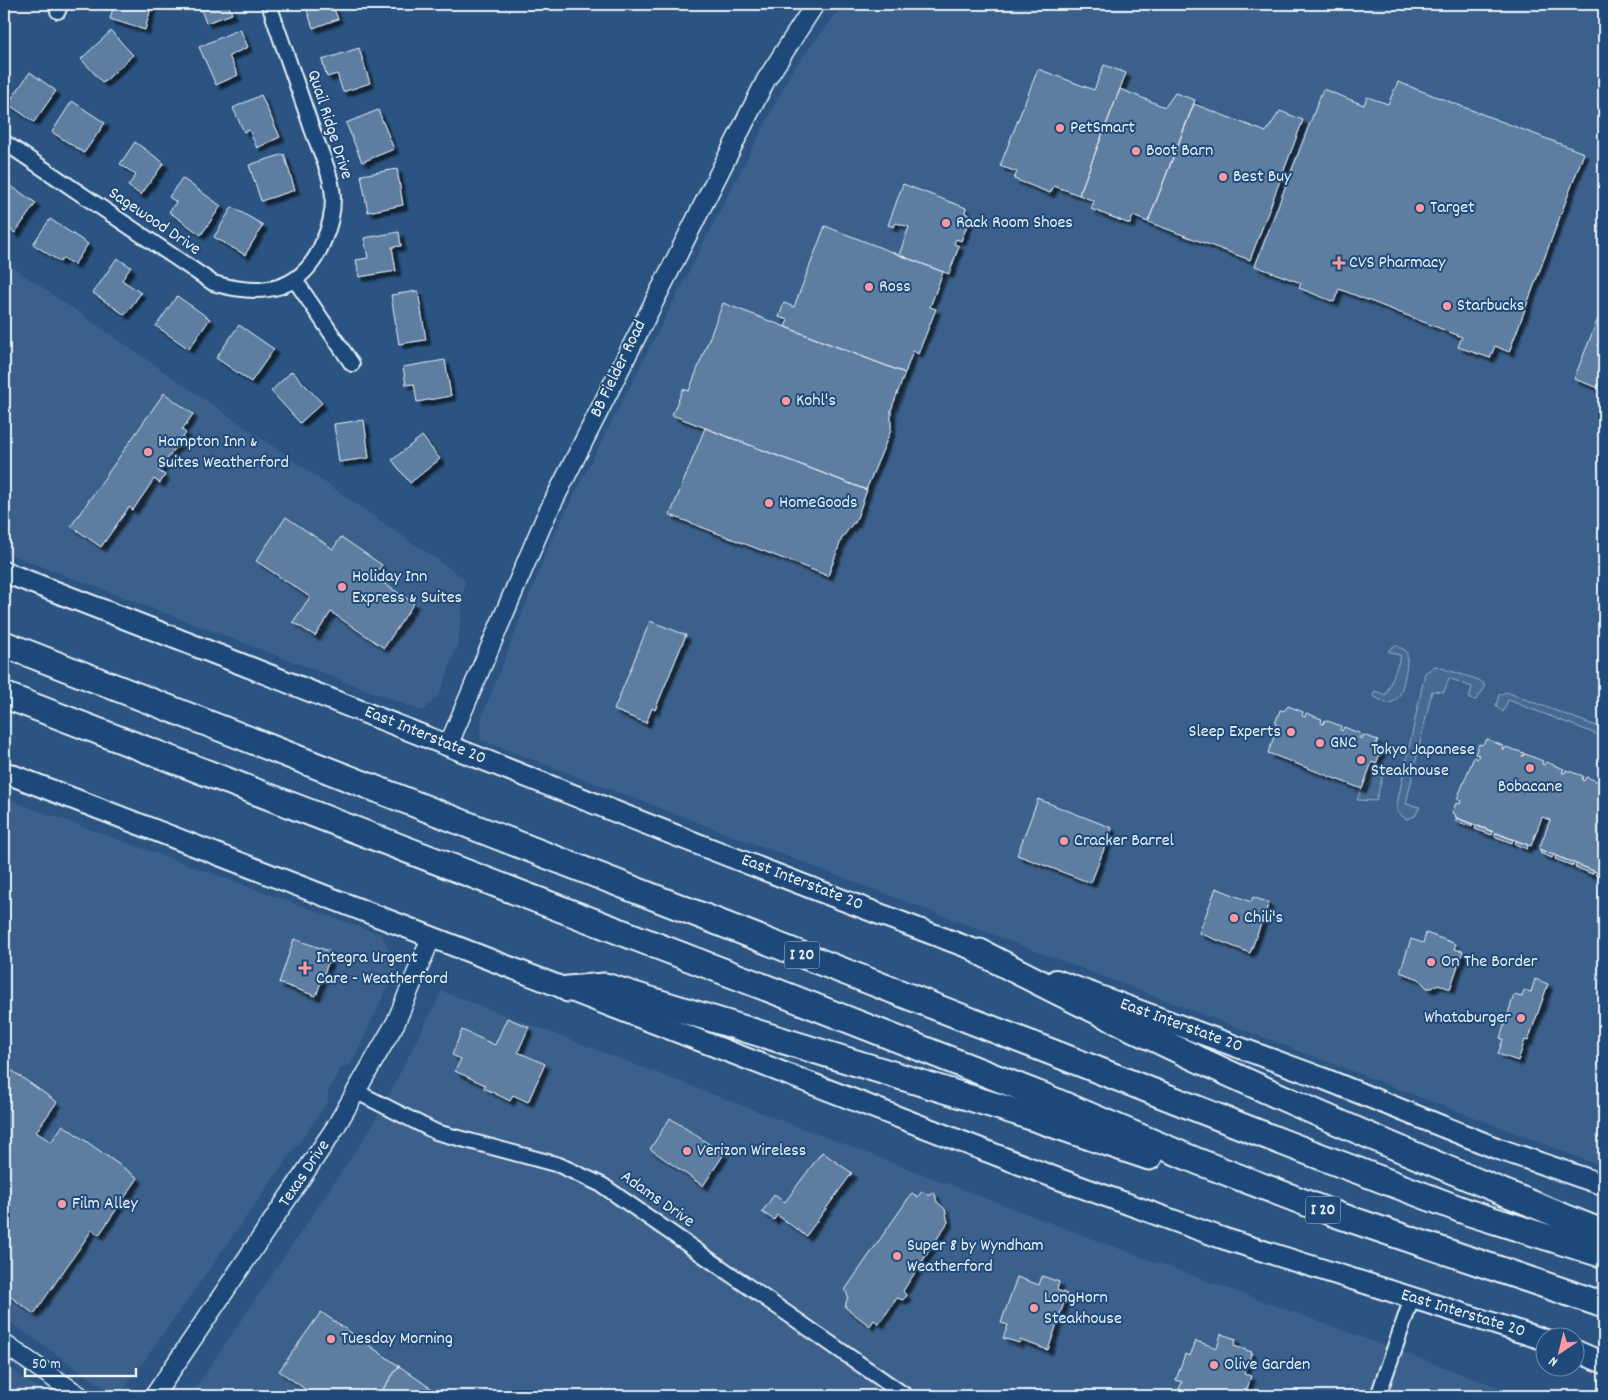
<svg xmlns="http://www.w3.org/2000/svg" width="1608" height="1400" font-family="Dekko,sans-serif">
  <defs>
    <filter id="shadow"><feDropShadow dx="4.5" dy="4.5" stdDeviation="1" flood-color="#0009"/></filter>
  </defs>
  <rect width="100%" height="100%" fill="#2b5482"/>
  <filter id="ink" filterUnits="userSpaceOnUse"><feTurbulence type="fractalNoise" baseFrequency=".02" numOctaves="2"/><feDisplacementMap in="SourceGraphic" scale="10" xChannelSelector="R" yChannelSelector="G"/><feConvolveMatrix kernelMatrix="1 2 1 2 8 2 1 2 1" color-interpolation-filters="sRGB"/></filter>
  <g filter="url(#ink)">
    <path fill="#3a608b" d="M 844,4 L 1604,4 L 1604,1167 L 481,740 L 481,719 L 552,538 L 793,69 Z
      M 4,261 L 465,579 L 458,643 L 440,694 L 423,711 L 4,552 Z
      M 4,798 L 382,935 L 397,968 L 351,1064 L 341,1068 L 328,1091 L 328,1102 L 119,1396 L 116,1396 L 4,1318 Z
      M 442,991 L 1085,1236 L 1522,1396 L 190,1396 L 373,1125 Z
      M 4,1365 L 50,1396 L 4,1396 Z"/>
    <path fill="#476b93" stroke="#98aec6" d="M 1395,645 L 1406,651 C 1410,658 1403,693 1397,699 C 1394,702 1390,703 1386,703 L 1373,696 L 1375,691 L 1386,695 L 1401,656 L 1388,651 Z
      M 1435,666 L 1479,680 L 1484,684 L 1484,689 L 1476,700 L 1469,699 L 1472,687 L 1449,678 L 1444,692 L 1432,691 L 1406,804 L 1420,807 L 1415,816 L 1406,819 L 1397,812 L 1397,804 L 1425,673 Z
      M 1506,692 L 1604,729 L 1604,737 L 1508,700 L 1503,712 L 1496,706 L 1499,695 Z
      M 1372,762 L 1385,767 L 1376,801 L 1357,800 Z"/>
    <path fill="#5d7da1" stroke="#e8f1f8" filter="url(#shadow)" d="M 114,4 L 152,4 L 145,30 L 110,19 Z
      M 199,4 L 228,4 L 232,14 L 206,23 Z
      M 305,4 L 332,4 L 338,19 L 313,28 Z
      M 240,29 L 248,47 L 229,56 L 238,75 L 216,85 L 199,47 Z
      M 111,31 L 133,55 L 103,83 L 81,59 Z
      M 359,48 L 370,83 L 343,92 L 337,74 L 327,77 L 322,60 Z
      M 1104,65 L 1126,73 L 1079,195 L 1054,186 L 1050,193 L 1014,179 L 1017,172 L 1000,166 L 1038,69 L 1094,90 Z
      M 30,72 L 56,91 L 34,122 L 8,104 Z
      M 1398,82 L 1584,153 L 1509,352 L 1495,346 L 1490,358 L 1458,347 L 1462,337 L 1339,289 L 1334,302 L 1299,288 L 1301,283 L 1255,266 L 1323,89 L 1364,105 L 1367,97 L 1388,104 Z
      M 1120,89 L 1165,107 L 1175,93 L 1195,100 L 1148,222 L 1133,216 L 1130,224 L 1091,209 L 1094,201 L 1079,195 Z
      M 261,95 L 280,137 L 257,148 L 249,130 L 244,132 L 233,108 Z
      M 72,101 L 105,123 L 84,153 L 52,132 Z
      M 1194,104 L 1266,132 L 1280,111 L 1303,120 L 1250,260 L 1148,222 Z
      M 378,110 L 394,149 L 362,162 L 346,123 Z
      M 135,142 L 164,163 L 141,195 L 128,186 L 136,175 L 120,164 Z
      M 284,154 L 295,190 L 261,201 L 249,165 Z
      M 397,169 L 403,205 L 368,212 L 361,175 Z
      M 182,178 L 221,206 L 201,235 L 169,212 L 176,202 L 169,197 Z
      M 903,184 L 966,208 L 965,213 L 971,216 L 961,241 L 956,239 L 954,244 L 959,246 L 949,274 L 899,255 L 909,227 L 896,223 L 894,227 L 888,225 Z
      M 11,186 L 36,203 L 15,233 L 4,225 L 4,192 L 6,193 Z
      M 232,207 L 263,225 L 245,255 L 214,237 Z
      M 50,219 L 88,244 L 74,265 L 63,258 L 60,262 L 33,244 Z
      M 825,226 L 943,272 L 930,307 L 936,309 L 918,354 L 913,351 L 905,373 L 785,327 L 788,320 L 779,317 L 784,303 L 794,307 Z
      M 399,232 L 401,246 L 392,247 L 396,271 L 359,277 L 356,260 L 368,258 L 364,238 Z
      M 117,258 L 131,267 L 122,280 L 141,293 L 125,315 L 93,293 Z
      M 418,291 L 426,340 L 399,344 L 391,295 Z
      M 177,296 L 210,319 L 189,349 L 156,326 Z
      M 723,303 L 905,373 L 891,410 L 891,430 L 866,490 L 672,415 L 683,389 L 689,391 Z
      M 1599,316 L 1604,318 L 1604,390 L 1574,379 Z
      M 239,325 L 274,349 L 251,382 L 216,358 Z
      M 445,360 L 451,396 L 417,402 L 414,384 L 406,385 L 403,367 Z
      M 292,371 L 322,403 L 300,423 L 271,391 Z
      M 164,393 L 193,414 L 182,430 L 186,433 L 159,471 L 165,475 L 160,483 L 154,479 L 133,510 L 129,507 L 101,547 L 71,526 Z
      M 364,420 L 369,458 L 339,462 L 334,424 Z
      M 705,428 L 867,490 L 855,523 L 853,523 L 842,538 L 828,576 L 670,515 Z
      M 422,436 L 440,459 L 410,483 L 392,460 Z
      M 286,517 L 333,549 L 341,537 L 382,565 L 374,577 L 414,603 L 384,648 L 331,612 L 315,636 L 293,622 L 310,597 L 256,561 Z
      M 650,621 L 686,635 L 655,710 L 652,708 L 646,723 L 614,710 Z
      M 1288,706 L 1303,712 L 1302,716 L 1305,717 L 1306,713 L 1322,719 L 1321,723 L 1323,724 L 1325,720 L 1341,726 L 1340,730 L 1342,731 L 1344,727 L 1361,734 L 1359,738 L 1362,739 L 1363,735 L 1378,740 L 1376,744 L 1382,748 L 1376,764 L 1372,762 L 1362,789 L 1268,753 L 1278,726 L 1275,724 L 1280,710 L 1284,711 Z
      M 1487,739 L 1503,746 L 1502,749 L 1504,750 L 1506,747 L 1524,753 L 1522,757 L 1525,754 L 1543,761 L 1542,764 L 1544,765 L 1546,762 L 1564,769 L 1562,773 L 1565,773 L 1566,770 L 1583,776 L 1582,780 L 1584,781 L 1586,777 L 1604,784 L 1604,875 L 1539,849 L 1550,820 L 1542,817 L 1531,846 L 1455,817 L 1456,815 L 1452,813 L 1456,803 L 1460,804 L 1461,801 L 1457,799 L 1474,757 L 1477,759 L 1479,755 L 1475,754 L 1479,744 L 1482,745 Z
      M 1038,799 L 1112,828 L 1091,883 L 1017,855 Z
      M 1457,818 L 1473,825 L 1472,827 L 1455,821 Z
      M 1476,826 L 1493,832 L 1492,835 L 1475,829 Z
      M 1496,833 L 1513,840 L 1512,843 L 1494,836 Z
      M 1516,841 L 1528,845 L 1527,849 L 1515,844 Z
      M 1541,850 L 1554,855 L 1552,858 L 1540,853 Z
      M 1556,856 L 1574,863 L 1573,866 L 1555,859 Z
      M 1576,864 L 1594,871 L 1592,874 L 1575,867 Z
      M 1597,872 L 1604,875 L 1604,878 L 1595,875 Z
      M 1216,888 L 1251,902 L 1253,897 L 1269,903 L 1250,953 L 1199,933 Z
      M 1426,933 L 1456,944 L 1454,949 L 1463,951 L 1450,989 L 1438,984 L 1432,988 L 1427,988 L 1419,979 L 1400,972 L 1411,939 L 1423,943 Z
      M 294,939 L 332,952 L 316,996 L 279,983 Z
      M 1535,979 L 1548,984 L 1528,1041 L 1525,1040 L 1518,1061 L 1498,1054 L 1503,1039 L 1500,1038 L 1514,995 L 1522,997 L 1524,990 L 1531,992 Z
      M 507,1018 L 529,1027 L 518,1052 L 545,1064 L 528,1102 L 513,1095 L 510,1101 L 484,1088 L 485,1085 L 455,1071 L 461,1059 L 452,1055 L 462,1030 L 495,1045 Z
      M 4,1065 L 57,1102 L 36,1132 L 51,1142 L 63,1125 L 138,1178 L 99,1235 L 92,1230 L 34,1314 L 4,1292 Z
      M 670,1118 L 724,1154 L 703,1186 L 650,1149 Z
      M 822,1152 L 852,1173 L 806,1236 L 777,1215 L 774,1220 L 762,1212 L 774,1195 L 785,1202 Z
      M 922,1191 L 930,1196 L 931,1192 L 935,1194 L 937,1202 L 945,1209 L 948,1222 L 903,1291 L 907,1296 L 903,1300 L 897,1298 L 879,1324 L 874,1320 L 870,1326 L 845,1307 L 848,1296 L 845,1290 L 912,1193 L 918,1197 Z
      M 1042,1276 L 1059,1282 L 1057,1290 L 1067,1294 L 1048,1350 L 1020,1340 L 1019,1343 L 1003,1338 L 1008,1325 L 1001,1323 L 1017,1277 L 1039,1285 Z
      M 321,1312 L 399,1366 L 378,1396 L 315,1396 L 279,1371 Z
      M 1221,1334 L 1236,1339 L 1234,1346 L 1252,1352 L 1244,1374 L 1251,1376 L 1245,1396 L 1186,1396 L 1187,1392 L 1179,1389 L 1182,1382 L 1176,1380 L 1185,1354 L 1190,1356 L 1196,1341 L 1217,1348 Z
      M 399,1366 L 442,1396 L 378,1396 Z"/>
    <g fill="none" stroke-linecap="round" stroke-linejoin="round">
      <defs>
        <path id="minor" d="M 58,11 L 60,4
          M 4,142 L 213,283 C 260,297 303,293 323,242 C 329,229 333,213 333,198 C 332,175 320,151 312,129 C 298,87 283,46 269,4
          M 295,280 L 352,364
          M 357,1092 L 436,1132 L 559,1165 L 602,1185 L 906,1396
          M 1378,1396 L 1412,1298"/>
        <path id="tertiary" d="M 448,746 L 545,518 L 766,80 L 815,4
          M 4,1344 L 80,1396
          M 154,1396 L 335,1128 L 396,1022 L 431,938"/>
        <path id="secondary" d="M 4,572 C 335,698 662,834 994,957
          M 4,772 L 1056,1178 L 1222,1238 L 1546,1340
          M 1056,980 L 1322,1078 L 1496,1148 L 1604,1185
          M 1576,1351 L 1604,1363"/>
        <path id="motorway" d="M 4,644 L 1290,1145 L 1470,1213 L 1604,1255
          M 4,695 L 785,995 L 1048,1098 L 1197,1161 L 1332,1213 L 1604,1305
          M 980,952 C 1183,1058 1392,1148 1604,1233
          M 568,989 L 605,986 L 1016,1112 L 1149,1157"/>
      </defs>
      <use href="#minor" stroke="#e8f1f8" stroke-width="18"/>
      <use href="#tertiary" stroke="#e8f1f8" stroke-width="21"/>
      <use href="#secondary" stroke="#e8f1f8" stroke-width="24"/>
      <use href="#motorway" stroke="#e8f1f8" stroke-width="29"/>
      <use href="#minor" stroke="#1f4a7a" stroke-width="14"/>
      <use href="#tertiary" stroke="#1f4a7a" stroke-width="18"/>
      <use href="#secondary" stroke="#1f4a7a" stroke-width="20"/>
      <use href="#motorway" stroke="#1f4a7a" stroke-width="25"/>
    </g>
  </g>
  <g fill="#ff9aa2" stroke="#1f4a7a" stroke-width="2">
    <circle cx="1060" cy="128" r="5"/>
    <circle cx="1136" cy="151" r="5"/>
    <circle cx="1223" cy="177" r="5"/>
    <circle cx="1420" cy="208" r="5"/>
    <circle cx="946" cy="223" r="5"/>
    <path d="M1336.5 255.5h5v5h5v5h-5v5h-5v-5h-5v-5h5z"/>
    <circle cx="869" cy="287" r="5"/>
    <circle cx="1447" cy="306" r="5"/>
    <circle cx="786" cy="401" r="5"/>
    <circle cx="148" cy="452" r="5"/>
    <circle cx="769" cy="503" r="5"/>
    <circle cx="342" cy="587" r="5"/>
    <circle cx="1291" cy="732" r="5"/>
    <circle cx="1320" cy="743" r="5"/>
    <circle cx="1361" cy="760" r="5"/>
    <circle cx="1530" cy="768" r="5"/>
    <circle cx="1064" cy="841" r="5"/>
    <circle cx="1234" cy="918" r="5"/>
    <circle cx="1431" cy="962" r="5"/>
    <path d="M302.5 960.5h5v5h5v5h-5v5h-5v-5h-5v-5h5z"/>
    <circle cx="1521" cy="1018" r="5"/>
    <circle cx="687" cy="1151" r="5"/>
    <circle cx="62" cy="1204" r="5"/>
    <circle cx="897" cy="1256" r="5"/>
    <circle cx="1034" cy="1308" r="5"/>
    <circle cx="331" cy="1339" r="5"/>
    <circle cx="1214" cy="1365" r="5"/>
  </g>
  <g text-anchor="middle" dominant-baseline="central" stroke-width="4" stroke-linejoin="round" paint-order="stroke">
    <g fill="#1f4a7a" stroke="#acbfd2" stroke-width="1">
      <rect x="784.5" y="941.5" width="35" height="27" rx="4"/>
      <rect x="1305.5" y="1196.5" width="35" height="27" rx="4"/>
    </g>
    <g font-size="16" font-weight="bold" fill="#e8f1f8">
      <text x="802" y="955">I 20</text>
      <text x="1323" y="1210">I 20</text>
    </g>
    <g font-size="18" fill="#e8f1f8" stroke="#1f4a7a">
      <text transform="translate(329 125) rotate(72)">Quail Ridge Drive</text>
      <text transform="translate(154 222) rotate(34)">Sagewood Drive</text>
      <text transform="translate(619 369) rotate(-64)">BB Fielder Road</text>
      <text transform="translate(425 736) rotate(22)">East Interstate 20</text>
      <text transform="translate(802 883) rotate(21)">East Interstate 20</text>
      <text transform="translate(1181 1026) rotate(20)">East Interstate 20</text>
      <text transform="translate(305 1174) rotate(-56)">Texas Drive</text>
      <text transform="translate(657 1200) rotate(35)">Adams Drive</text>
      <text transform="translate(1463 1314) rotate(17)">East Interstate 20</text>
    </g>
    <g font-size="18" fill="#e8f1f8" stroke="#1f4a7a" text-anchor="start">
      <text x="1070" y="128">PetSmart</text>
      <text x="1146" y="151">Boot Barn</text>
      <text x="1233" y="177">Best Buy</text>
      <text x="1430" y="208">Target</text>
      <text x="956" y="223">Rack Room Shoes</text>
      <text x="1349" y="263">CVS Pharmacy</text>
      <text x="879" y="287">Ross</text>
      <text x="1457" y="306">Starbucks</text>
      <text x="796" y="401">Kohl's</text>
      <text x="158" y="442">Hampton Inn &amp;<tspan x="158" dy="21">Suites Weatherford</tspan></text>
      <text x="779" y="503">HomeGoods</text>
      <text x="352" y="577">Holiday Inn<tspan x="352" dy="21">Express &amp; Suites</tspan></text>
      <text x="1281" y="732" text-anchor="end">Sleep Experts</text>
      <text x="1330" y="743">GNC</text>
      <text x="1371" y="750">Tokyo Japanese<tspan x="1371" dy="21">Steakhouse</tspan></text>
      <text x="1530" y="787" text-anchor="middle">Bobacane</text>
      <text x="1074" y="841">Cracker Barrel</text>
      <text x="1244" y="918">Chili's</text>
      <text x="316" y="958">Integra Urgent<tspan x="316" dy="21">Care - Weatherford</tspan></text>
      <text x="1441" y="962">On The Border</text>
      <text x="1511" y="1018" text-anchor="end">Whataburger</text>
      <text x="697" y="1151">Verizon Wireless</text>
      <text x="72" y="1204">Film Alley</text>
      <text x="907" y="1246">Super 8 by Wyndham<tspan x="907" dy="21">Weatherford</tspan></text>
      <text x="1044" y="1298">LongHorn<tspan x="1044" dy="21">Steakhouse</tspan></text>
      <text x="341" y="1339">Tuesday Morning</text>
      <text x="1224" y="1365">Olive Garden</text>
    </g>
  </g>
  <rect width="1608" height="1400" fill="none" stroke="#1f4a7a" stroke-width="20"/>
  <rect x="10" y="10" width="1588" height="1380" fill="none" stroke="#e8f1f8" stroke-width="2" filter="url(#ink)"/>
  <g transform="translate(1560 1352) rotate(215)"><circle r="24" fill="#1f4a7a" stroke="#6f8dac"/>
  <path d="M0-4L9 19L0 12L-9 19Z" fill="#ff9aa2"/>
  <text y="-8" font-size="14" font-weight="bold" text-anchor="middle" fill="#e8f1f8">N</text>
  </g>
  <path d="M25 1368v8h111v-8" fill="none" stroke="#e8f1f8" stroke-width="2.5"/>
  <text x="32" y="1368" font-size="15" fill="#e8f1f8" stroke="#1f4a7a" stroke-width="4" paint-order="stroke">50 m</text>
</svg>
